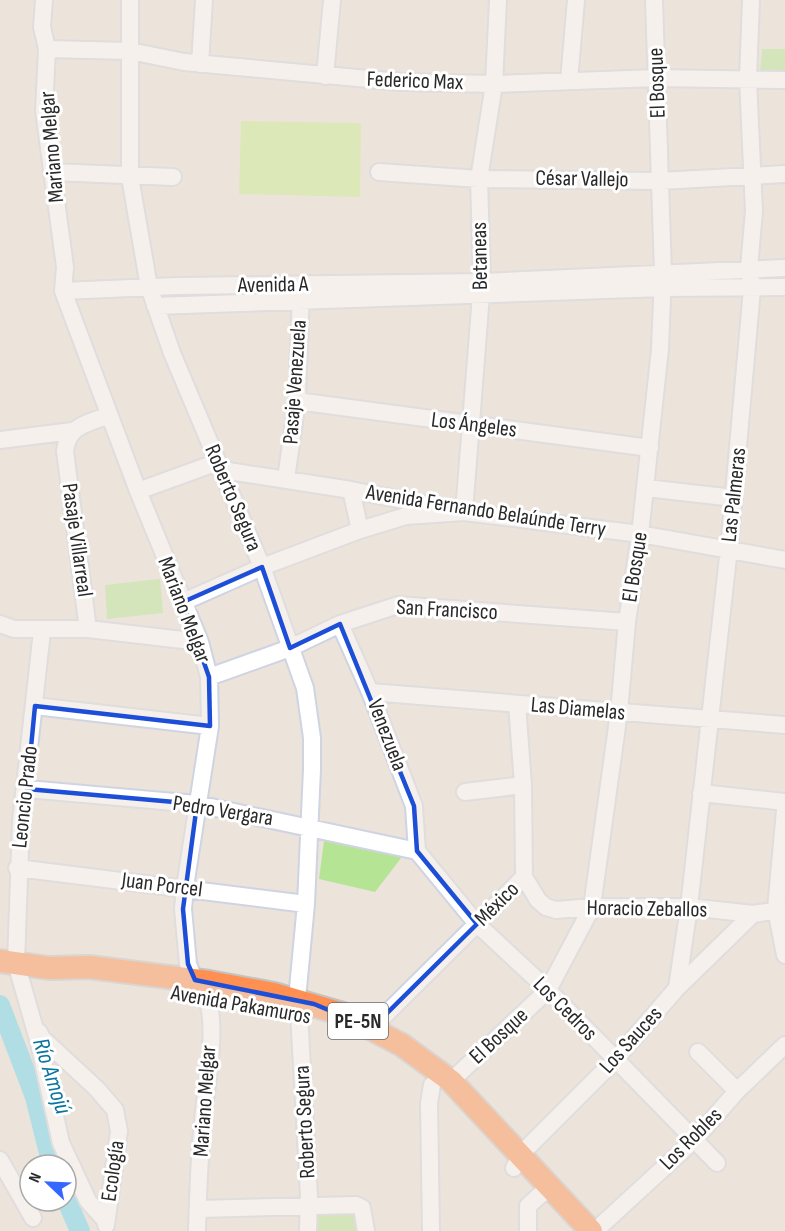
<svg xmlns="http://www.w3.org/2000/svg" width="785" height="1231" font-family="'Sofia Sans Condensed',sans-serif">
  <rect width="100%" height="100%" fill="#ece3da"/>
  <path fill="#b5e594" d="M 762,49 L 785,49 L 785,74 L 760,73 Z
    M 160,579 L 163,613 L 107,619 L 105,585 Z
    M 328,838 L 405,853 L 375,892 L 319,879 L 324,841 Z
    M 356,1211 L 360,1231 L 313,1231 L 313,1212 Z"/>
  <path fill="#cbed8f" d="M 241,121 L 361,123 L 360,197 L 239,194 Z"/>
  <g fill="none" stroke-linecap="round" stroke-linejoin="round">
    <path stroke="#68d7f2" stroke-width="20" d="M 0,1005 L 35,1097 L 52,1165
      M 66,1199 L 80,1231"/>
    <defs>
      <path id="minor" d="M 44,0 L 42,27 L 47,49 L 44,111 L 65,267 L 63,291 L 138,491 L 200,642 L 209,677 L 210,726 L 185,887 L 183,909 L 188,964 C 193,981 207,992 210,1010 C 215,1046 206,1084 203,1120 C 199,1157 198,1194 197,1231
        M 130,0 L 130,177 L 149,287 L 172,353 L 262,567 L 305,688 L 312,738 L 312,769 L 306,904 L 297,999
        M 47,49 L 130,51 L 184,62 L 401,82 L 494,84 L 656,78 L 785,80
        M 200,64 L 204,0
        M 325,76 L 332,0
        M 569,81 L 576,0
        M 52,172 L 173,177
        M 379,172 L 479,179 L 660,181 L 785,174
        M 63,291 L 177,286 L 482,282 L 785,268
        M 155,306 L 662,288 L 785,287
        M 297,401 L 650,448
        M 0,440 L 72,431
        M 222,470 L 351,490 L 464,512 L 640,534 L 785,560
        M 286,479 L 297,401 L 301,292
        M 646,488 L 734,498
        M 351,490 L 360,530
        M 138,491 L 218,462
        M 183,602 L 262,567 L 360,530 L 406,516 L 464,512 L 482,282 L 479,179 L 494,84 L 498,0
        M 0,624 L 14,629 L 88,629 L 200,642
        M 340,624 L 370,692 L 414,806 L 417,851
        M 88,629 L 65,451 C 68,425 87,424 109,415
        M 42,631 L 21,820 L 16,963 L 39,1043 L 61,1143 L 88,1201 L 105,1220
        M 209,677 L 290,648 L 340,624 L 398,605 L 627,622
        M 370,692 L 785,725
        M 35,706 L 210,726
        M 27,789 L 197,804 L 417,851
        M 465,792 L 523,785
        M 701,793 L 785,802
        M 785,810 L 776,909 L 785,955
        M 417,851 L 477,924 L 548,990 L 717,1163
        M 17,868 L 306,904
        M 524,877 L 538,900 L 546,907 L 556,910 L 592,907 L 689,907 L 753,914 L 785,909
        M 677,988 L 689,907 L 729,548 L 752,289 L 749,268 L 754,211 L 748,79 L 751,0
        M 299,1012 L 309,1197 L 308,1231
        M 372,1028 L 524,877 L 523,785 L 517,704
        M 39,1032 L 42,1038 L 97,1089 L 115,1110 L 119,1131 L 106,1225
        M 698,1052 L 737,1091
        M 451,1081 L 548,990 L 592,907 L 619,712 L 627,622 L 640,534 L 660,349 L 663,273 L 654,0
        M 0,1160 L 33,1218
        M 514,1168 L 521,1154 L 615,1060 L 677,988 L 753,914
        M 198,1209 L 356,1205 L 362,1208 L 366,1231
        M 431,1231 L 429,1103 L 432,1085
        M 528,1231 L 528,1206 L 540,1195 L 552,1189
        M 595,1231 L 694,1140 L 737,1091 L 785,1045"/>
      <path id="highway" d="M 0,961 L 49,968 L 89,967 L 209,982 L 274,994 L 343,1014 L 402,1045 L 451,1081 L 591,1231"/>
    </defs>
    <use href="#minor" stroke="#cfd4e2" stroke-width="20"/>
    <use href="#highway" stroke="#c3c3c3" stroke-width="26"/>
    <use href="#minor" stroke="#fff" stroke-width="16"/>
    <use href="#highway" stroke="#ff9051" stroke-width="22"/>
  </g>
  <path d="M0 0H785V1231H0ZM 262,567 L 290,648 L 340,624 L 414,806 L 417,851 L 477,924 L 372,1028 L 314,1004 L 195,980 L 188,964 L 183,909 L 197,804 L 27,789 L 35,706 L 210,726 L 209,677 L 183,602 Z" fill="#ece3da" fill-opacity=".55" fill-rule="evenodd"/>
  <path fill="none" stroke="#1d4ed8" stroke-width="4.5" stroke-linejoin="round" d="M 262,567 L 290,648 L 340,624 L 414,806 L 417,851 L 477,924 L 372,1028 L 314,1004 L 195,980 L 188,964 L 183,909 L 197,804 L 27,789 L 35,706 L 210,726 L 209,677 L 183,602 Z"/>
  <g text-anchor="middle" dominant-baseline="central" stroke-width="6" stroke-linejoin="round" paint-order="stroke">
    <rect fill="#fff" stroke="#696969" stroke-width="1.5" x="328" y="1003" width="60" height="36" rx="4.5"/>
    <g font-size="21" font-weight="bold" fill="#292929">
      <text x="358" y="1021">PE-5N</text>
    </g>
    <g font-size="22" fill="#292929" stroke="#fff">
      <text transform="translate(415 81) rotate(2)">Federico Max</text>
      <text transform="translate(657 83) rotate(-92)">El Bosque</text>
      <text transform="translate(52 147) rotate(-95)">Mariano Melgar</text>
      <text transform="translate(582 179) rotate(1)">César Vallejo</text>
      <text transform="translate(480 256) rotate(-91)">Betaneas</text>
      <text transform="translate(273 285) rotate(-1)">Avenida A</text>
      <text transform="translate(295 382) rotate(-86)">Pasaje Venezuela</text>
      <text transform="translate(474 425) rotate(7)">Los Ángeles</text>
      <text transform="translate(734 495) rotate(-84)">Las Palmeras</text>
      <text transform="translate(233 498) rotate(67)">Roberto Segura</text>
      <text transform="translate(486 511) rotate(9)">Avenida Fernando Belaúnde Terry</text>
      <text transform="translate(77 540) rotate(82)">Pasaje Villarreal</text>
      <text transform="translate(635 567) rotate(-81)">El Bosque</text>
      <text transform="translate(184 610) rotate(69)">Mariano Melgar</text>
      <text transform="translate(447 610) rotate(3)">San Francisco</text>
      <text transform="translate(578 709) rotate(5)">Las Diamelas</text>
      <text transform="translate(387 735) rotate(69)">Venezuela</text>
      <text transform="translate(25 797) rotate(-84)">Leoncio Prado</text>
      <text transform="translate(223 811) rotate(9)">Pedro Vergara</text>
      <text transform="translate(162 885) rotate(7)">Juan Porcel</text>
      <text transform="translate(497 904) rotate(-45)">México</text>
      <text transform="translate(647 909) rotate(1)">Horacio Zeballos</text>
      <text transform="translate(241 1005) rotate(10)">Avenida Pakamuros</text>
      <text transform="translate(565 1009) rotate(45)">Los Cedros</text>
      <text transform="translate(499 1036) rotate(-43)">El Bosque</text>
      <text transform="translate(631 1040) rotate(-48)">Los Sauces</text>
      <text transform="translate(205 1101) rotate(-86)">Mariano Melgar</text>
      <text transform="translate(305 1122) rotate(-93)">Roberto Segura</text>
      <text transform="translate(691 1139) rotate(-45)">Los Robles</text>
      <text transform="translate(113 1171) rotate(-82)">Ecología</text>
    </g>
    <g font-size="24" font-style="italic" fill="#09749d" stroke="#fff">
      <text transform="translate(52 1076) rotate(72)">Río Amojú</text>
    </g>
  </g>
  <g transform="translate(48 1183) rotate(293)"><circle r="28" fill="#ffffff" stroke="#a9a9a9" stroke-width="1.5"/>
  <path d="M0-4.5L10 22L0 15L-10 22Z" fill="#3367ff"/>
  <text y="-9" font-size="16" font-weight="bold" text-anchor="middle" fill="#292929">N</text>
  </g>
</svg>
